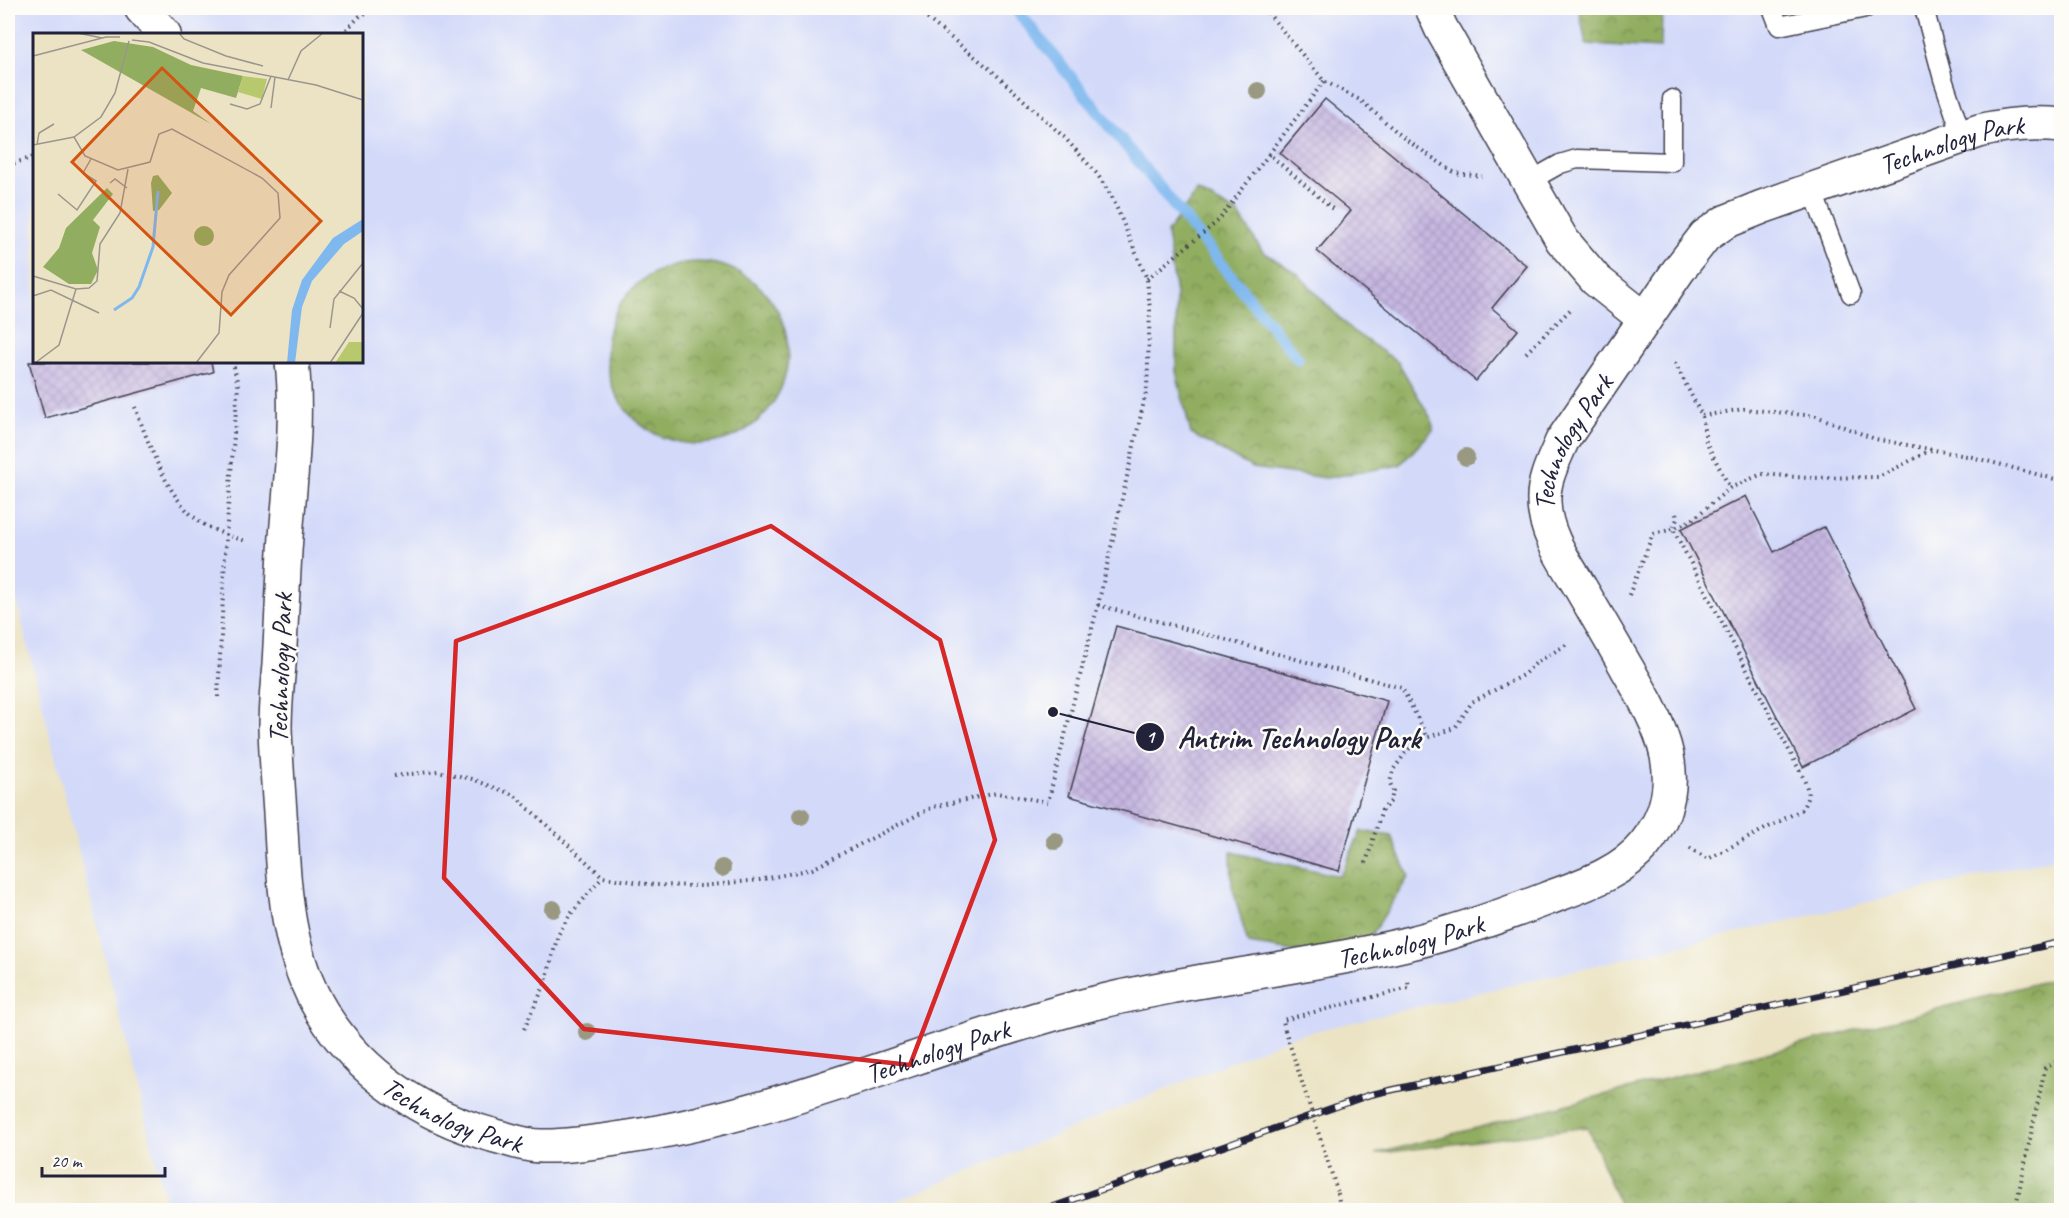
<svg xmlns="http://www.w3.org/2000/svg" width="2069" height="1218" font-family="Caveat,sans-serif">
  <defs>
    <pattern id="forest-crowns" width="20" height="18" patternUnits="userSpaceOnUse" patternTransform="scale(1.5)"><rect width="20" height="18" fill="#91ad60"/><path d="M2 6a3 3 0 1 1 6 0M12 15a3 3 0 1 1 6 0" fill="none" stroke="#768c50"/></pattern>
    <pattern id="building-cross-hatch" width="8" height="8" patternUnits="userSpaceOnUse" patternTransform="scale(1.5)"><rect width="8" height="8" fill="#c6b7e1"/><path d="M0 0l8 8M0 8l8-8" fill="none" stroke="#aa9dc2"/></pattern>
  </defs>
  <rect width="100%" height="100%" fill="#fdfcf7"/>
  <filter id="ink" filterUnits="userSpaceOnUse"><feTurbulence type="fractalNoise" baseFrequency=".0167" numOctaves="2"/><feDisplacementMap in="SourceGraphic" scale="12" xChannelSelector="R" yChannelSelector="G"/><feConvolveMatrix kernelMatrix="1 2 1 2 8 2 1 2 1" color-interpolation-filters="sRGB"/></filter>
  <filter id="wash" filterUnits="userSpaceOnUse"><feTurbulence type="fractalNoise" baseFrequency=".008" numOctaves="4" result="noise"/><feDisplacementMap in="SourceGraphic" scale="24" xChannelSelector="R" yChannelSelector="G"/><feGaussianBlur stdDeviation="1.35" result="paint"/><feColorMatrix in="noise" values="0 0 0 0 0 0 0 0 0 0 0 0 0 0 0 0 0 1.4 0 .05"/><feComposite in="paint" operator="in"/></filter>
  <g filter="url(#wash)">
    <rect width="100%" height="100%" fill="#ebe3c3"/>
    <path fill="#d2d9f9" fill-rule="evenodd" d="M 8,8 L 2061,8 L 2061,857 L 1293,1036 L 875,1210 L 168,1210 L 8,567 ZM 34,34 L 362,34 L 362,362 L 34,362 Z"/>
    <path fill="url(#forest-crowns)" stroke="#5a684e" stroke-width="1.5" d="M 1579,8 L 1662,8 L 1661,48 L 1586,44 Z
      M 1197,191 L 1239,214 L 1262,251 L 1298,274 L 1350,329 L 1398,362 L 1433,422 L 1433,430 L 1400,465 L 1326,478 L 1253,468 L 1191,434 L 1176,371 L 1176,295 L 1167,233 Z
      M606 353a91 91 0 1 1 182 0a91 91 0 1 1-182 0Z
      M 1361,831 L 1391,836 L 1409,876 L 1369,939 L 1306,953 L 1248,944 L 1232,886 L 1231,852 L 1340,876 Z
      M 2061,977 L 2061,1210 L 1622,1210 L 1587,1127 L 1375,1154 Z"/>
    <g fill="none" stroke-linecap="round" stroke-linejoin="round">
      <path stroke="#7eb8ef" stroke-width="12" d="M 1015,8 L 1298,359"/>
    </g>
    <g id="blocks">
      <path fill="url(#building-cross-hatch)" d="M 1325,99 L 1527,266 L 1492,308 L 1518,330 L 1476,381 L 1317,251 L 1351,211 L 1280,153 Z
        M 29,362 L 211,362 L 213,372 L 45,418 Z
        M 1746,496 L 1774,552 L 1824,527 L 1916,709 L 1803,767 L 1681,529 Z
        M 1116,626 L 1387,701 L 1339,871 L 1069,796 Z"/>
    </g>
  </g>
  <g filter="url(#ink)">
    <use href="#blocks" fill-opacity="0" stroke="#403f4f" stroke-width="1.5"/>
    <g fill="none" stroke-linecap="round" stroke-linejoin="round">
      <defs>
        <path id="lane" d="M 1772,8 L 1779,26 L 1866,8
          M 1924,8 L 1943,79 L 1962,136
          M 1528,182 L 1560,164 L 1577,159 L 1672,162 L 1672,99
          M 1812,189 L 1851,294"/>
        <g id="street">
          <path d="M 141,8 L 164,34"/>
          <path d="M 1432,8 L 1441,28 L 1562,240 L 1596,280 L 1645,319"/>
          <path id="s1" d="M 292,362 C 299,424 289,488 285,551 C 283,589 281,627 279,665 C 277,686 275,707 275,728 C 276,761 279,795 281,829 C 284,892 288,956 322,1012 C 360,1074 423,1116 492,1135 C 508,1139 525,1146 541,1146 C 569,1147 602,1141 629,1137 C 784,1113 928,1047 1079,1007 C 1185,979 1295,970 1402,945 C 1451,934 1499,917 1546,899 C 1580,886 1621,874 1645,844 C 1693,784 1661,726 1628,670 C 1611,640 1594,611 1577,582 C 1562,558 1544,530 1544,501 C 1543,480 1554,460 1562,441 L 1678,271 L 1705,236 L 1725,222 L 1762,207 L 1979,131 C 2007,124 2033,122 2062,125"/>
        </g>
      </defs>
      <use href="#lane" stroke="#403f4f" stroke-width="21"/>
      <use href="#street" stroke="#403f4f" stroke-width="36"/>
      <path stroke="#403f4f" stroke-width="4" stroke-dasharray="1.5 4.5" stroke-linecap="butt" d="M 1264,8 L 1324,81 L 1360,100 L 1405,139 L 1455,173 L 1482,176
        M 342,34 L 360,16 L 377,8
        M 1269,154 L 1324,81
        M 8,165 L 34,157
        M 1147,279 L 1218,221 L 1269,154 L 1335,211
        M 1526,353 L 1572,308
        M 1675,363 L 1702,416 L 1706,442 L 1730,488
        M 135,407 C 149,444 168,502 203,524 C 217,532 231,537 247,541
        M 1702,416 L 1744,409 L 1816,416 L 1875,439 L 1972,457 L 2062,481
        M 1676,514 L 1677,519 L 1673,529 L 1803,777 C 1809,791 1810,797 1801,810 L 1708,859 L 1687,846
        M 1629,595 L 1653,534 L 1673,529 L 1693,519 L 1730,488 L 1762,474 L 1808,478 L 1879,477 L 1931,450
        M 1098,605 L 1402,688 L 1428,738
        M 218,697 L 226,536 L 238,385 L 233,362
        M 394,776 L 438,771 L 472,779 L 514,795 L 603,877 L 654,885 L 702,886 L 759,880 L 812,869 L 933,807 L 997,793 L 1048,802 L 1098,605 L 1147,388 L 1150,310 L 1147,279 L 1112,197 L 1097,174 L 1066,139 L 990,69 L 914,8
        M 1366,863 L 1382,810 L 1391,801 L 1393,791 L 1390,783 L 1393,770 L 1407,751 L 1417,741 L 1455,728 L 1472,702 L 1523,675 L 1536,663 L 1569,643
        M 524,1029 L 545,984 L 558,935 L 569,916 L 603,877
        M 1285,1030 L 1283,1020 L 1409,988 L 1408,982
        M 1338,1193 L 1340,1210
        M 2015,1210 L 2045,1068 L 2062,1059"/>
      <use href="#lane" stroke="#fff" stroke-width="18"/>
      <use href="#street" stroke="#fff" stroke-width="33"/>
      <defs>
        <path id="rail" d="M 1044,1210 L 1369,1095 L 2062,942"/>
      </defs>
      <use href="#rail" stroke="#22223b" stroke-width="7"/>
      <use href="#rail" stroke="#fdfcf7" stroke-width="4.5" stroke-dasharray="14" stroke-linecap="butt"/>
      <path stroke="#403f4f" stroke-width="4" stroke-dasharray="1.5 4.5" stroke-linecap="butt" d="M 1285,1030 L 1338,1193"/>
    </g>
    <g fill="#999982">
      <circle cx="1258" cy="91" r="9"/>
      <circle cx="1466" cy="457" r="9"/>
      <circle cx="801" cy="816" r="9"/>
      <circle cx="1055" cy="841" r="9"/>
      <circle cx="722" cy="868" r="9"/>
      <circle cx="553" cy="909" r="9"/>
      <circle cx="587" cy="1032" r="9"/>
    </g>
  </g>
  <path fill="none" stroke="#d62828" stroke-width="4.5" stroke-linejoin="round" d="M 771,526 L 940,640 L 995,840 L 910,1065 L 584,1029 L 444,878 L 456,641 Z"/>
  <g text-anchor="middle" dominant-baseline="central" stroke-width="5" stroke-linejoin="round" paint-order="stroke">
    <g font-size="28" fill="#22223b" stroke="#fdfcf7">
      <text stroke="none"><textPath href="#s1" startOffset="3032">Technology Park</textPath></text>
      <text stroke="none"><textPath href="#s1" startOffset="2520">Technology Park</textPath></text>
      <text transform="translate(280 668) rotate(-88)">Technology Park</text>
      <text stroke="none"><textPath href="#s1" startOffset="1818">Technology Park</textPath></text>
      <text stroke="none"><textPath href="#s1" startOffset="1332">Technology Park</textPath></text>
      <text stroke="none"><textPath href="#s1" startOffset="828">Technology Park</textPath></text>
    </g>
  </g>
  <g transform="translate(33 33)">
    <rect width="330" height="330" fill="#ebe3c3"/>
    <path d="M 81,8 L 120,14 L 158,32 L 210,43 L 203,65 L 168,55 L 160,78 L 178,91 L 48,17 ZM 125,142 L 139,160 L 126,177 L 120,178 L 118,150 L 120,143 ZM 74,155 L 80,161 L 60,187 L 67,194 L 59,220 L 65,237 L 58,251 L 36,251 L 10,234 L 26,215 L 33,195 ZM161 203a10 10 0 1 1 20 0a10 10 0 1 1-20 0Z" fill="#91ad60"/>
    <path d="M 210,43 L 234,46 L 229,66 L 205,59 ZM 316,309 L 330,309 L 330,330 L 302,330 Z" fill="#b7c96c"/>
    <path d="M 330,186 L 330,198 L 311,211 L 279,248 L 269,274 L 262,330 L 254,330 L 259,277 L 269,247 L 300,205 Z" fill="#7eb8ef"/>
    <path fill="none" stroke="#7eb8ef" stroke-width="3" d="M 81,277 L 99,265 L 106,254 L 120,214 L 125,158"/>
    <path fill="none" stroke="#9b968d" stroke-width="1.5" d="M 45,0 L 69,5M 146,0 L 151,6 L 193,23 L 230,33M 99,7 L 116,9 L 170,30 L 283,52 L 330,67M 0,23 L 73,4 L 87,4M 255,47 L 268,18 L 290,0M 197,71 L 214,76 L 227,71 L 238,43M 238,75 L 242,44M 41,104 L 52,123 L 85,137 L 117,129 L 126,101 L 139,96 L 229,145 L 245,160 L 247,185 L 196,242 L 189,259 L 186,300 L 163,330M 0,112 L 41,104 L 68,84 L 82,60 L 96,8M 4,112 L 6,100 L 21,91M 77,150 L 82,146 L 94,155M 25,161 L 44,177 L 63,148 L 50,140 L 58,126M 0,243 L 43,256 L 56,255 L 64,248 L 67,211 L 87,180 L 95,136M 306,258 L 321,265 L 330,276M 0,263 L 18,257 L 66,280M 297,295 L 301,266 L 330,230M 2,330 L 26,312 L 43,256M 297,330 L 330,280"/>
    <path fill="#d45411" fill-opacity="0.15" stroke="#d45411" stroke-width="3" d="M 129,35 L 288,188 L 198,282 L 39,129 Z"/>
    <rect width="330" height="330" fill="none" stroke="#22223b" stroke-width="3"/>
  </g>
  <path fill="none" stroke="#22223b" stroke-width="2" d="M1053 712L1150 737"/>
  <g fill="#22223b" stroke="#fdfcf7" stroke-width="2">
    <circle cx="1053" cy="712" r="6"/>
    <circle cx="1150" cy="737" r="15"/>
  </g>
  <g font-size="18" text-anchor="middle" font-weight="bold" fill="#fff">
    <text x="1150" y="743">1</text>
  </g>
  <g font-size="30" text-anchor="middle" font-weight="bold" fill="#22223b" stroke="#fdfcf7" stroke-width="5" stroke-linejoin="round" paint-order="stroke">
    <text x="1299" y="748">Antrim Technology Park</text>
  </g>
  <rect width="2069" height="1218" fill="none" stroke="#fdfcf7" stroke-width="30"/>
  <path d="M42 1167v9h123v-9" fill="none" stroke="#22223b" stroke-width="3"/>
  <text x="51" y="1167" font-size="18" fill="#22223b" stroke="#fdfcf7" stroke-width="4.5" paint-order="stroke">20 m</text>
</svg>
